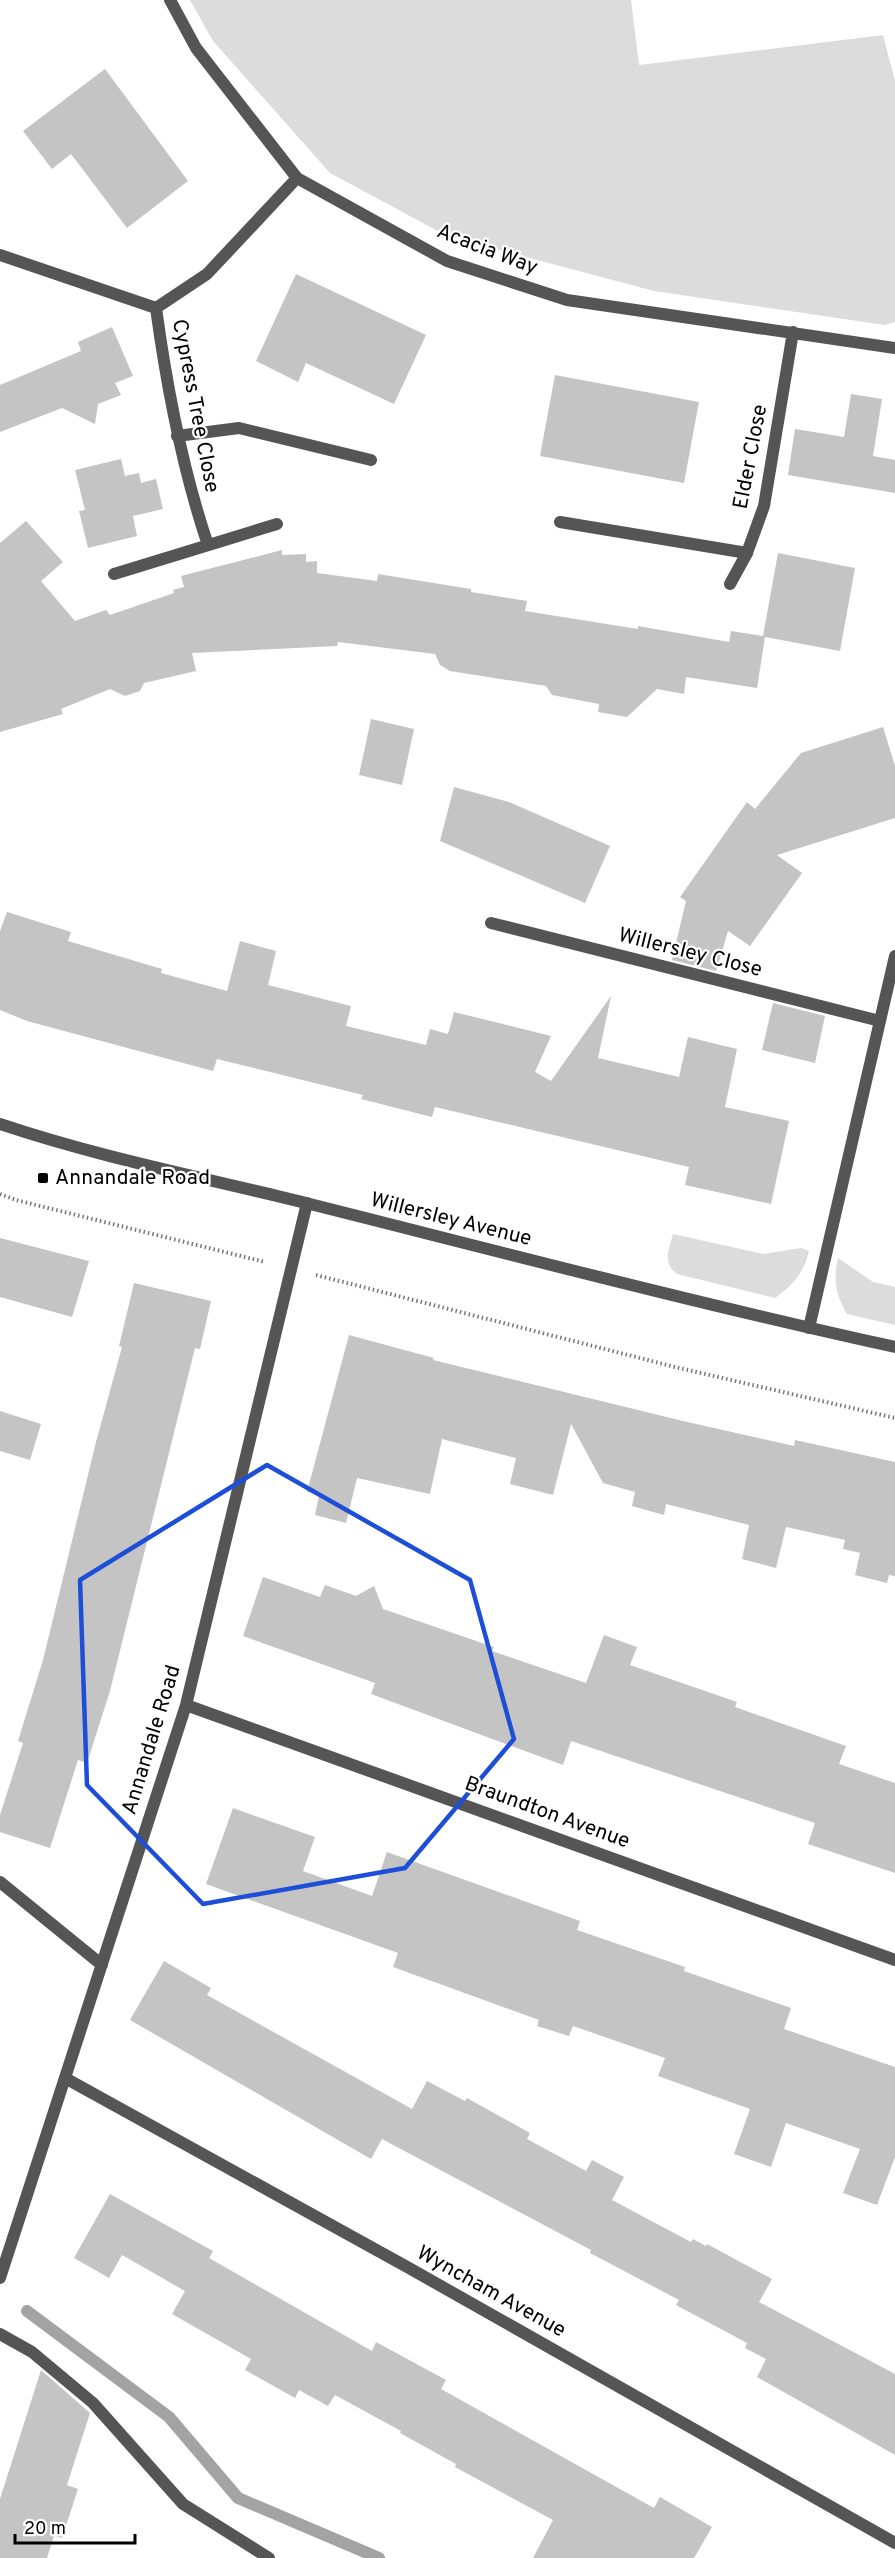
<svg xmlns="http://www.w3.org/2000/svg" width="895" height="2558" font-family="Overpass,sans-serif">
  <rect width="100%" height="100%" fill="#fff"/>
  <path fill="#dcdcdc" d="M 190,0 L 631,0 L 639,65 L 883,35 L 895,81 L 895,322 L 885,325 L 654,291 L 447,236 L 330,173 L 213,41 Z
    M 673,1234 L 763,1254 L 801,1248 L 809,1251 C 804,1273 793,1285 775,1298 L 677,1274 C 662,1263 669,1249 673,1234 Z
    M 838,1258 L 873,1282 L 895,1287 L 895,1325 L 847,1314 C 836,1296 833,1279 838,1258 Z"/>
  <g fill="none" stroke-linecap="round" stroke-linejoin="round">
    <path stroke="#a3a3a3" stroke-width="12" d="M 27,2311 L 169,2417 L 238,2498 L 379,2558"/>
  </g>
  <path fill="#c4c4c4" d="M 105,69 L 188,181 L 127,228 L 71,154 L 52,169 L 23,131 Z
    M 296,274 L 426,335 L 394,404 L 306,363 L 298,382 L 256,361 Z
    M 112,327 L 133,376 L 115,383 L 121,395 L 98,404 L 95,424 L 62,408 L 0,432 L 0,385 L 81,351 L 78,342 Z
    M 555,375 L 699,402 L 684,483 L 540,456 Z
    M 851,394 L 882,399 L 873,456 L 895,460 L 895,493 L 788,475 L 795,429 L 844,437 Z
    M 121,459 L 125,476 L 139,473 L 141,483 L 156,479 L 163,509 L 133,516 L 137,536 L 88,548 L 79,511 L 85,510 L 75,470 Z
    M 26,521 L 63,562 L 41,581 L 75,621 L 106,610 L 110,615 L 174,593 L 173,590 L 184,587 L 181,576 L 282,550 L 282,555 L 306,554 L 306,562 L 317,561 L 317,573 L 377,581 L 378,574 L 471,589 L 471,592 L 527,601 L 525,611 L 638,629 L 638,626 L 729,642 L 731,631 L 763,636 L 778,553 L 855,568 L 840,651 L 765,637 L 757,688 L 686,677 L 684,694 L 657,689 L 627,717 L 598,712 L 599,704 L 552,695 L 546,686 L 450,671 L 440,665 L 435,654 L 338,642 L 337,646 L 192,653 L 196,671 L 144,683 L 140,691 L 125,696 L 110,689 L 61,709 L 63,714 L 0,732 L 0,543 Z
    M 371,719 L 414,729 L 402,785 L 359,775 Z
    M 883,727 L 895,766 L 895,818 L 777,855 L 802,873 L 750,946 L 728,931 L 716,971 L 672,960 L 686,901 L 680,897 L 747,802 L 755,809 L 801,753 Z
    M 454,787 L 509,802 L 610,846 L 585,903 L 440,841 Z
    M 7,912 L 71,932 L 68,941 L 162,969 L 161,973 L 227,991 L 240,941 L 276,951 L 268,985 L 351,1006 L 346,1026 L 426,1045 L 430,1029 L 448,1034 L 454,1012 L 551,1036 L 535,1072 L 551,1081 L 611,996 L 598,1058 L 679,1077 L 688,1037 L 737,1049 L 725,1107 L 789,1121 L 771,1204 L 685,1185 L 689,1167 L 435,1107 L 432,1117 L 361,1099 L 363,1095 L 217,1059 L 213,1071 L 27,1021 L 0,1010 L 0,931 Z
    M 773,1003 L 825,1016 L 815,1063 L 762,1050 Z
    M 0,1238 L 89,1261 L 72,1317 L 0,1297 Z
    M 134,1283 L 211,1301 L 200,1349 L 195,1348 L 110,1691 L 87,1763 L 78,1760 L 50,1848 L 0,1832 L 0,1815 L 23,1743 L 18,1741 L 43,1660 L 96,1442 L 122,1347 L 119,1346 Z
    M 349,1335 L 434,1358 L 433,1360 L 683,1421 L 794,1446 L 795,1440 L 895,1462 L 895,1576 L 889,1575 L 887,1583 L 855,1575 L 860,1553 L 843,1549 L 845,1540 L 786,1527 L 776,1568 L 742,1559 L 749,1525 L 666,1504 L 664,1515 L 632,1506 L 635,1492 L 603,1483 L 571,1424 L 553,1495 L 510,1484 L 516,1458 L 442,1439 L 430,1494 L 357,1478 L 346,1523 L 315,1515 L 319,1495 L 307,1492 Z
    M 0,1411 L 41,1424 L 30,1460 L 0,1451 Z
    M 263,1577 L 320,1597 L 325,1585 L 356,1596 L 374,1586 L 383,1609 L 494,1647 L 492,1651 L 586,1683 L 604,1635 L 637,1647 L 630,1665 L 737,1702 L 735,1707 L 846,1746 L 839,1764 L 895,1783 L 895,1873 L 808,1844 L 815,1823 L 571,1741 L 563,1765 L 371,1694 L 375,1683 L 243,1636 Z
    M 233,1808 L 315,1837 L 303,1871 L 372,1896 L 387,1852 L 580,1921 L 577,1930 L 685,1967 L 684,1971 L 791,2008 L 784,2029 L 895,2067 L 895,2157 L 877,2205 L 843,2193 L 860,2149 L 786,2123 L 771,2167 L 734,2154 L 750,2109 L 658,2076 L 665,2058 L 573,2026 L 569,2036 L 537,2026 L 539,2020 L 393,1967 L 398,1953 L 206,1884 Z
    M 164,1961 L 211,1988 L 207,1995 L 412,2109 L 427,2081 L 465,2101 L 467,2098 L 530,2133 L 527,2139 L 586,2171 L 592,2160 L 624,2177 L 612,2200 L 691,2242 L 693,2239 L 706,2246 L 707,2244 L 772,2279 L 759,2302 L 895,2374 L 895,2455 L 757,2377 L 766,2359 L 745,2348 L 747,2343 L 676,2305 L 679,2300 L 590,2253 L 591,2250 L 382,2139 L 371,2159 L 130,2020 Z
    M 110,2194 L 213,2251 L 209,2258 L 372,2351 L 376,2342 L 446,2380 L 441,2389 L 654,2508 L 660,2497 L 712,2527 L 694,2558 L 533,2558 L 553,2520 L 455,2467 L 456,2464 L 400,2433 L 401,2431 L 335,2395 L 328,2406 L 299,2390 L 295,2398 L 245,2370 L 251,2359 L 172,2314 L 185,2291 L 122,2255 L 109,2278 L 74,2258 Z
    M 41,2370 L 90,2413 L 67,2485 L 78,2489 L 62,2538 L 54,2536 L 47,2558 L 0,2558 L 0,2499 Z"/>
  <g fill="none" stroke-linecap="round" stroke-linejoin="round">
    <path stroke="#777" stroke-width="4" stroke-dasharray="1.5 3" stroke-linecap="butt" d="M 0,1194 L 16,1200 L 265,1262
      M 316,1275 L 675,1367 L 895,1418"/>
    <path stroke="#555" stroke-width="12" d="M 177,436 L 239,428 L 371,460
      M 560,522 L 747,553
      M 0,2334 L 32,2352 L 93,2403 L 183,2504 L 269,2558"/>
    <path stroke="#555" stroke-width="12" d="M 170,0 L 196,48 L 297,178 L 447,261 L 567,300 L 895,348
      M 0,255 L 156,308 L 207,274 L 297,178
      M 156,308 C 167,389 182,468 208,545
      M 114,574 L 277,524
      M 730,584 L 747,553 L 764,506 L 793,332
      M 491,923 L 880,1021
      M 809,1328 L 895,956
      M 186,1705 L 895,1960
      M 0,1882 L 102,1965
      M 65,2078 L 409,2268 L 895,2543
      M 0,2278 L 186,1705 L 307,1203"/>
    <path stroke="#555" stroke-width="12" d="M 0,1124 C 101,1158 206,1178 310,1204 C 505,1253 699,1304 895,1347"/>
  </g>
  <path fill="none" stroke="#1d4ed8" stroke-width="4.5" stroke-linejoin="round" d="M 267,1465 L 470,1580 L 514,1739 L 405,1868 L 203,1904 L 87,1785 L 80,1580 Z"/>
  <rect fill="#000" stroke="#fff" stroke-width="2" x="37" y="1172" width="12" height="12" rx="3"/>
  <g text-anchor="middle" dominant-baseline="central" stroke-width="4.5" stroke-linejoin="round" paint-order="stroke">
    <g font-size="21" fill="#000" stroke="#fff">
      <text transform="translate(487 250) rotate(21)">Acacia Way</text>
      <text transform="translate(195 406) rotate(79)">Cypress Tree Close</text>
      <text transform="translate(751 457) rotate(-79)">Elder Close</text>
      <text transform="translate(690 953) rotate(14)">Willersley Close</text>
      <text transform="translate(451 1220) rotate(14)">Willersley Avenue</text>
      <text transform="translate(152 1740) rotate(-73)">Annandale Road</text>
      <text transform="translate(547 1813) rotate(20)">Braundton Avenue</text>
      <text transform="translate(491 2292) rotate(29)">Wyncham Avenue</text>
    </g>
    <g font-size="21" fill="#000" stroke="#fff" text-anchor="start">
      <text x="55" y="1178">Annandale Road</text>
    </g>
  </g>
  <path d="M15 2534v9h120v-9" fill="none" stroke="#000000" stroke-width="3"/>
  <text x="24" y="2534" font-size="18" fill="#000000" stroke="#ffffff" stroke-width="4.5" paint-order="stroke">20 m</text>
</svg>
